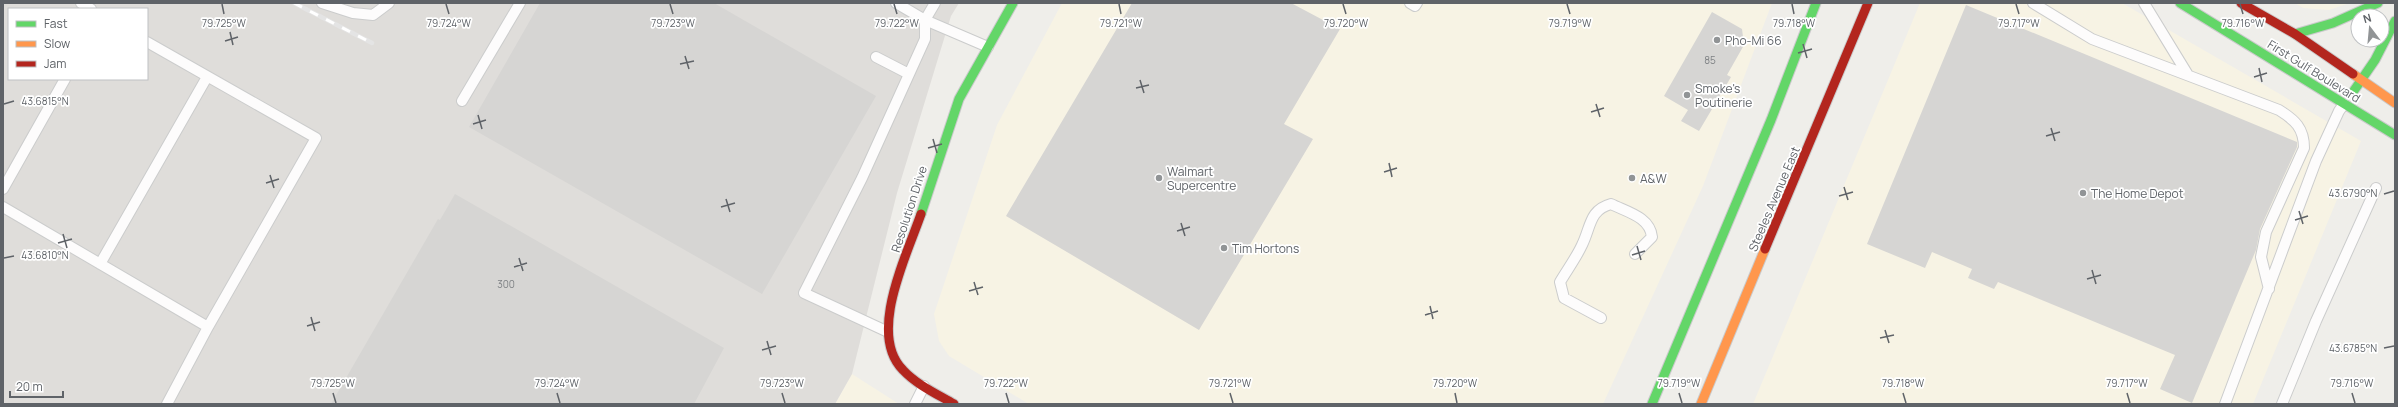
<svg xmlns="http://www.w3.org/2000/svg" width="2398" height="407" font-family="Manrope,sans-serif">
  <rect width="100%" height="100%" fill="#efeeea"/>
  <path fill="#f7f3e4" d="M 1062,3 L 1772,3 L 1703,186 L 1603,404 L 1029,404 L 949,356 L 939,341 L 934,314 L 997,125 Z
    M 1920,3 L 2122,3 L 2361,141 L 2253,404 L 1753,404 Z
    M 2295,3 L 2350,3 L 2329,10 L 2303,8 Z
    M 852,374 L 899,404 L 835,404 Z"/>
  <path fill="#dfddda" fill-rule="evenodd" d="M 3,3 L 959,3 L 951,16 L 897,193 L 852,374 L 835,404 L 3,404 ZM 9,9 L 147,9 L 147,79 L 9,79 Z"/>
  <path fill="#d6d5d3" d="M 540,3 L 714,3 L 876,96 L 762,294 L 469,127 Z
    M 1132,3 L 1291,3 L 1340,29 L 1284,124 L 1313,139 L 1199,330 L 1006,216 Z
    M 1966,5 L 2297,142 L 2297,147 L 2260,229 L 2256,250 L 2192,403 L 2160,389 L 2175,355 L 1998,282 L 1994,289 L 1968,278 L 1972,269 L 1932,252 L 1925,268 L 1867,244 Z
    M 1712,12 L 1742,29 L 1744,45 L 1727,75 L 1731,77 L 1699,131 L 1681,121 L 1688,110 L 1664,96 Z
    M 455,194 L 724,348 L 694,404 L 331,404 L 438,219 L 440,220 Z"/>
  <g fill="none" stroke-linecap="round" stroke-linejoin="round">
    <defs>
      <path id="lane" d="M 81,3 L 91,9
        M 322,3 L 353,13 L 373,15 L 389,3
        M 896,3 L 925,20 L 988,47
        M 1410,3 L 1415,6 L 1417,3
        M 2033,3 L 2092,39 L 2279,110 C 2295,120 2304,128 2304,148 L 2266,232 L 2261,257 L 2269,289
        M 2144,3 L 2188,75
        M 876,57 L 909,74
        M 462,101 L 520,3
        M 3,189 L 65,79
        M 3,207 L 208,327 L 316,138 L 147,42
        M 100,264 L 207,77
        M 1601,318 L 1564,298 L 1560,282 C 1567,270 1576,258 1582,245 C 1591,227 1589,210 1611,204 C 1627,212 1650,217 1652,237 L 1635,254
        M 886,331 L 804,293 L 862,178 L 925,39 L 925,20 L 935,3
        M 167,404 L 208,327
        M 915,404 L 924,386
        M 2225,404 L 2316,161 L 2339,111 L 2344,104
        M 2282,404 L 2316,321 L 2376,188"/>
      <path id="fast" d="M 2180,3 L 2395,135
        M 2295,34 L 2333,23 L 2378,3
        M 2353,92 L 2375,60 L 2395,21
        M 921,214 L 959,99 L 1013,3
        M 1652,404 L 1771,120 L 1816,3"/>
      <path id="slow" d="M 2353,74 L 2395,103
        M 1701,404 L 1765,249"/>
      <path id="jam" d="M 2241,3 L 2295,34 L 2353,74
        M 921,214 C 907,255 867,334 903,370 C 917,385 937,394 954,404
        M 1765,249 L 1868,3"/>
    </defs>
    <use href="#lane" stroke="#cbcccc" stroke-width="12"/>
    <use href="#fast" stroke="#cacacb" stroke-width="11"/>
    <use href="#slow" stroke="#cacacb" stroke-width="11"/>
    <use href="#jam" stroke="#cacacb" stroke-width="11"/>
    <use href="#lane" stroke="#fdfcfc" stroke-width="10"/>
    <use href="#fast" stroke="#63d668" stroke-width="9"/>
    <use href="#slow" stroke="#ff974d" stroke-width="9"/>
    <use href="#jam" stroke="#b3261e" stroke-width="9"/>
    <defs>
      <path id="rail" d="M 294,3 L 372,43"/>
    </defs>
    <use href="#rail" stroke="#e4e4e4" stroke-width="4.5"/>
    <use href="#rail" stroke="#fff" stroke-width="3" stroke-dasharray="9" stroke-linecap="butt"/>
  </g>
  <path fill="none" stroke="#5f6368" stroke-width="1.5" d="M 222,4 L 224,14M 446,4 L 449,14M 670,4 L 673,14M 894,4 L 897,14M 1119,4 L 1121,14M 1343,4 L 1346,14M 1567,4 L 1570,14M 1792,4 L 1794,14M 2016,4 L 2019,14M 2240,4 L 2243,14M 230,32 L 233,45M 225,41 L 238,37M 1803,44 L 1807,58M 1798,53 L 1812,49M 685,56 L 689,69M 680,64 L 694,61M 2259,68 L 2262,82M 2254,77 L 2267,73M 1140,80 L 1144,93M 1136,88 L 1149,85M 4,104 L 14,101M 1596,104 L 1600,117M 1591,112 L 1604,108M 478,115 L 482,129M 473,124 L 486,120M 2051,128 L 2055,141M 2046,136 L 2060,132M 933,139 L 937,153M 928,148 L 942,144M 1389,163 L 1392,177M 1384,172 L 1397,168M 270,175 L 274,188M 266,183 L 279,179M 1844,187 L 1848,200M 2384,194 L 2394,191M 1839,196 L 1853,192M 726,199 L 730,212M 721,207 L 735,203M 2299,211 L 2303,224M 2295,220 L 2308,216M 1181,223 L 1185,236M 1177,231 L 1190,227M 63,234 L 67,248M 58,243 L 72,239M 1637,246 L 1641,260M 1632,255 L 1645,251M 4,258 L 14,256M 519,258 L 523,271M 514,267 L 527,263M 2092,270 L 2096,284M 2087,279 L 2101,275M 974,282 L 978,295M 969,291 L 983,287M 1430,306 L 1433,319M 1425,315 L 1438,311M 311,317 L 315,331M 307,326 L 320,322M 1885,330 L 1889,343M 1880,338 L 1894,335M 767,341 L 771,355M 2384,348 L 2394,346M 762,350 L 776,346M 333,393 L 336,403M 557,393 L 560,403M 782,393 L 785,403M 1006,393 L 1009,403M 1230,393 L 1233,403M 1455,393 L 1457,403M 1679,393 L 1682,403M 1903,393 L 1906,403M 2127,393 L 2130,403M 2352,393 L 2355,403"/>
  <g fill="#919496" stroke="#fff" stroke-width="1.5">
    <circle cx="1717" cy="40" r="4"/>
    <circle cx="1687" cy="95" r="4"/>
    <circle cx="1159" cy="178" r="4"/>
    <circle cx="1632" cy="178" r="4"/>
    <circle cx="2083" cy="193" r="4"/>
    <circle cx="1224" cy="248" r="4"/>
  </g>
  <g text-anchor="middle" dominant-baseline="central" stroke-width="3.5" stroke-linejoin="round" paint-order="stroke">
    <g font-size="10" fill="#7e8184">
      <text x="1710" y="60">85</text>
      <text x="506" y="284">300</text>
    </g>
    <g font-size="12" fill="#5f6368" stroke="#fff" text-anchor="start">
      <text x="1725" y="40">Pho-Mi 66</text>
      <text x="1695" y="88">Smoke's<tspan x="1695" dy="14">Poutinerie</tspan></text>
      <text x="1167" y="171">Walmart<tspan x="1167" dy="14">Supercentre</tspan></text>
      <text x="1640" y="178">A&amp;W</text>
      <text x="2091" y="193">The Home Depot</text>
      <text x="1232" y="248">Tim Hortons</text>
    </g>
    <g font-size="12" fill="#5f6368" stroke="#fff">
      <text transform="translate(2314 71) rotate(32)">First Gulf Boulevard</text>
      <text transform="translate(1774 199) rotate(-67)">Steeles Avenue East</text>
      <text transform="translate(909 209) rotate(-72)">Resolution Drive</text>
    </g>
  </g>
  <g font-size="10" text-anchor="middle" fill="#5f6368" stroke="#fff" stroke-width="3.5" stroke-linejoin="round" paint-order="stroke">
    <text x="224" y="27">79.725°W</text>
    <text x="449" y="27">79.724°W</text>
    <text x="673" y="27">79.723°W</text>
    <text x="897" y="27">79.722°W</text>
    <text x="1121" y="27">79.721°W</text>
    <text x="1346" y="27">79.720°W</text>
    <text x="1570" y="27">79.719°W</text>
    <text x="1794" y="27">79.718°W</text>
    <text x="2019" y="27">79.717°W</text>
    <text x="2243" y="27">79.716°W</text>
    <text x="45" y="105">43.6815°N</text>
    <text x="2353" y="197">43.6790°N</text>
    <text x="45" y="259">43.6810°N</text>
    <text x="2353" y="352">43.6785°N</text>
    <text x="333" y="387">79.725°W</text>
    <text x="557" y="387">79.724°W</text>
    <text x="782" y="387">79.723°W</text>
    <text x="1006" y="387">79.722°W</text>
    <text x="1230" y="387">79.721°W</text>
    <text x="1455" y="387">79.720°W</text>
    <text x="1679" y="387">79.719°W</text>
    <text x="2352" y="387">79.716°W</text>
    <text x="1903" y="387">79.718°W</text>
    <text x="2127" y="387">79.717°W</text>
  </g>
  <rect width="2398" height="407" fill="none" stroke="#5f6368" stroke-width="8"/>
  <rect x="8" y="8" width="140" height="72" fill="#ffffff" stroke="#bfc1c3"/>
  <rect x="16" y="21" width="20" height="6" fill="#63d668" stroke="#bfc1c3"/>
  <text x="44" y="28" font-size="12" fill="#5f6368">Fast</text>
  <rect x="16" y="41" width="20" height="6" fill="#ff974d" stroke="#bfc1c3"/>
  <text x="44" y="48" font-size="12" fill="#5f6368">Slow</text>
  <rect x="16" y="61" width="20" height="6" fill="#b3261e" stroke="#bfc1c3"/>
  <text x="44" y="68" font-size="12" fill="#5f6368">Jam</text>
  <g transform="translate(2370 28) rotate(344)"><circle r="19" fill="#ffffff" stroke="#bfc1c3"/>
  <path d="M0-3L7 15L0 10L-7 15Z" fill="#919496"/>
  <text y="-6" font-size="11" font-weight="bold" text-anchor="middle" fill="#5f6368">N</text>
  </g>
  <path d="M10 391v6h53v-6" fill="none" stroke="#5f6368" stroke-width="2"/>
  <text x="16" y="391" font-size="12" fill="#5f6368" stroke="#ffffff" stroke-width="3" paint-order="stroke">20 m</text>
</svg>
